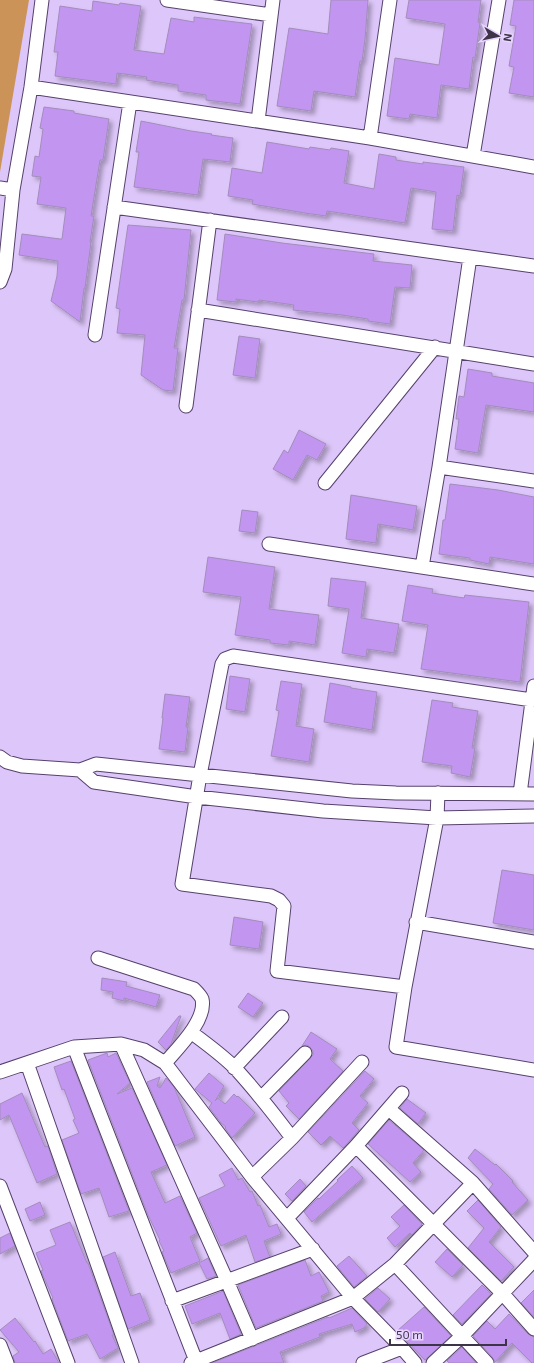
<svg xmlns="http://www.w3.org/2000/svg" width="534" height="1363" font-family="'Exo 2',sans-serif">
  <defs>
    <filter id="shadow"><feDropShadow dx="3.5" dy="3.5" stdDeviation="2" flood-color="#0004"/></filter>
  </defs>
  <rect width="100%" height="100%" fill="#ddc6f9"/>
  <path fill="#cb9358" d="M 0,0 L 29,0 L 0,172 Z"/>
  <path fill="#c296f0" stroke="#a28cbc" filter="url(#shadow)" d="M 331,0 L 368,0 L 365,39 L 362,61 L 360,61 L 355,97 L 314,91 L 311,111 L 277,106 L 289,28 L 328,34 Z
    M 409,0 L 481,0 L 478,22 L 480,23 L 475,58 L 473,57 L 469,89 L 441,85 L 437,118 L 410,114 L 409,119 L 387,116 L 395,58 L 439,65 L 445,24 L 406,18 Z
    M 514,0 L 534,0 L 534,97 L 509,93 L 514,67 L 509,66 L 516,26 L 510,25 Z
    M 93,1 L 119,5 L 120,3 L 141,6 L 134,50 L 164,54 L 171,18 L 194,22 L 194,17 L 252,24 L 240,104 L 206,100 L 206,95 L 178,91 L 178,85 L 146,80 L 147,77 L 117,73 L 116,84 L 55,76 L 58,52 L 54,52 L 60,6 L 92,11 Z
    M 44,107 L 74,111 L 74,113 L 109,119 L 103,160 L 100,160 L 91,216 L 94,216 L 90,242 L 91,242 L 85,288 L 84,288 L 80,322 L 51,301 L 57,276 L 58,261 L 19,255 L 22,234 L 60,239 L 62,239 L 66,208 L 37,204 L 41,177 L 32,176 L 35,156 L 39,157 L 43,129 L 40,128 Z
    M 141,121 L 191,131 L 212,134 L 211,135 L 233,138 L 230,162 L 203,159 L 198,195 L 134,187 L 139,152 L 136,152 Z
    M 267,142 L 309,149 L 310,147 L 330,150 L 331,148 L 349,151 L 344,183 L 374,189 L 379,154 L 396,157 L 396,160 L 423,164 L 423,162 L 464,167 L 460,196 L 457,195 L 453,231 L 432,229 L 436,192 L 411,188 L 405,223 L 327,211 L 326,216 L 305,213 L 252,204 L 253,200 L 228,196 L 232,168 L 262,173 Z
    M 128,225 L 191,230 L 184,300 L 182,300 L 174,348 L 178,348 L 173,391 L 163,390 L 141,375 L 145,335 L 117,333 L 120,309 L 116,308 Z
    M 225,234 L 282,243 L 374,254 L 373,261 L 412,265 L 410,288 L 395,287 L 390,324 L 368,321 L 368,319 L 342,315 L 293,310 L 294,305 L 259,300 L 258,302 L 236,299 L 236,302 L 217,300 Z
    M 239,336 L 260,339 L 255,378 L 233,375 Z
    M 468,369 L 492,373 L 492,376 L 534,383 L 534,412 L 486,405 L 478,453 L 455,449 L 459,419 L 456,419 L 459,396 L 464,397 Z
    M 299,430 L 326,444 L 317,460 L 307,455 L 293,480 L 273,469 L 284,450 L 288,453 Z
    M 450,484 L 498,490 L 534,497 L 534,564 L 490,557 L 489,564 L 470,560 L 470,558 L 439,554 L 443,520 L 445,520 Z
    M 351,495 L 417,506 L 413,530 L 378,524 L 376,543 L 346,539 Z
    M 242,510 L 258,512 L 255,533 L 239,531 Z
    M 208,557 L 275,567 L 269,609 L 319,615 L 315,645 L 289,641 L 289,645 L 270,643 L 270,640 L 235,635 L 241,597 L 203,592 Z
    M 331,578 L 366,582 L 361,618 L 399,624 L 394,653 L 367,649 L 366,657 L 342,653 L 349,609 L 328,606 Z
    M 408,585 L 433,589 L 432,593 L 464,598 L 465,595 L 529,602 L 520,682 L 421,669 L 428,625 L 402,621 Z
    M 230,676 L 250,679 L 245,712 L 226,709 Z
    M 281,681 L 302,684 L 296,726 L 314,729 L 309,762 L 271,756 L 279,711 L 276,710 Z
    M 330,683 L 351,687 L 351,688 L 377,692 L 372,730 L 324,722 Z
    M 165,694 L 190,697 L 186,727 L 188,727 L 185,752 L 159,749 L 163,718 L 162,718 Z
    M 432,700 L 453,703 L 452,707 L 478,711 L 472,748 L 475,748 L 470,777 L 451,773 L 452,766 L 422,762 Z
    M 502,870 L 534,875 L 534,930 L 493,923 Z
    M 234,917 L 263,922 L 259,949 L 230,945 Z
    M 102,978 L 127,982 L 126,986 L 160,995 L 156,1007 L 124,998 L 124,1001 L 112,998 L 113,992 L 101,990 Z
    M 248,993 L 263,1003 L 253,1017 L 238,1007 Z
    M 179,1016 L 181,1016 L 171,1044 L 166,1050 L 158,1042 Z
    M 311,1032 L 337,1049 L 330,1059 L 343,1071 L 299,1119 L 286,1106 L 289,1103 L 279,1091 L 313,1055 L 313,1051 L 310,1047 L 307,1045 L 302,1046 Z
    M 107,1053 L 108,1057 L 116,1053 L 130,1083 L 117,1094 L 132,1088 L 167,1165 L 151,1172 L 165,1203 L 180,1196 L 197,1233 L 190,1237 L 200,1261 L 171,1273 L 162,1252 L 164,1251 L 159,1241 L 160,1240 L 148,1215 L 88,1060 Z
    M 71,1061 L 129,1211 L 109,1217 L 99,1188 L 81,1194 L 62,1140 L 79,1133 L 73,1120 L 75,1119 L 64,1089 L 62,1090 L 54,1067 Z
    M 365,1071 L 374,1079 L 360,1096 L 368,1103 L 352,1123 L 359,1130 L 343,1148 L 330,1136 L 321,1145 L 308,1132 Z
    M 209,1073 L 224,1086 L 215,1101 L 218,1098 L 225,1104 L 234,1094 L 237,1097 L 238,1096 L 255,1113 L 232,1138 L 225,1128 L 226,1127 L 221,1123 L 209,1107 L 212,1103 L 195,1089 Z
    M 160,1077 L 157,1086 L 160,1088 L 166,1078 L 174,1087 L 195,1137 L 175,1146 L 147,1082 Z
    M 22,1093 L 45,1147 L 48,1146 L 57,1174 L 37,1183 L 9,1115 L 0,1120 L 0,1104 Z
    M 407,1099 L 426,1113 L 418,1124 L 400,1108 Z
    M 389,1120 L 424,1150 L 413,1163 L 421,1172 L 410,1182 L 368,1144 Z
    M 475,1149 L 495,1165 L 496,1164 L 513,1181 L 512,1182 L 528,1200 L 512,1215 L 489,1189 L 493,1184 L 468,1158 Z
    M 352,1166 L 363,1178 L 312,1222 L 304,1212 L 318,1198 L 319,1199 L 338,1181 L 337,1180 Z
    M 232,1168 L 238,1180 L 242,1178 L 250,1192 L 252,1191 L 258,1206 L 260,1205 L 269,1227 L 277,1224 L 281,1234 L 264,1241 L 270,1257 L 255,1262 L 246,1235 L 221,1246 L 199,1198 L 225,1186 L 219,1175 Z
    M 300,1179 L 306,1186 L 292,1201 L 285,1194 Z
    M 478,1200 L 501,1227 L 489,1242 L 514,1267 L 501,1281 L 468,1248 L 484,1228 L 467,1211 Z
    M 40,1202 L 45,1215 L 30,1221 L 25,1209 Z
    M 404,1205 L 422,1224 L 412,1235 L 410,1233 L 395,1247 L 387,1238 L 400,1226 L 391,1217 Z
    M 70,1222 L 87,1263 L 88,1263 L 114,1335 L 112,1335 L 118,1348 L 100,1359 L 87,1334 L 68,1341 L 52,1299 L 53,1298 L 41,1271 L 43,1270 L 36,1253 L 56,1245 L 50,1230 Z
    M 10,1233 L 15,1246 L 0,1254 L 0,1238 Z
    M 447,1249 L 463,1265 L 452,1277 L 435,1262 Z
    M 115,1252 L 131,1296 L 140,1293 L 150,1320 L 128,1329 L 103,1257 Z
    M 349,1256 L 367,1276 L 354,1287 L 337,1266 Z
    M 208,1258 L 216,1276 L 207,1279 L 199,1263 Z
    M 305,1260 L 311,1276 L 319,1272 L 329,1292 L 321,1296 L 323,1301 L 256,1328 L 238,1285 Z
    M 482,1285 L 491,1294 L 462,1324 L 453,1315 Z
    M 378,1288 L 390,1299 L 378,1312 L 365,1299 Z
    M 534,1290 L 534,1317 L 521,1303 Z
    M 223,1291 L 241,1334 L 230,1339 L 220,1313 L 192,1324 L 185,1306 Z
    M 424,1307 L 451,1336 L 425,1360 L 397,1331 Z
    M 352,1308 L 367,1324 L 364,1328 L 355,1332 L 352,1324 L 319,1334 L 320,1337 L 280,1352 L 284,1363 L 212,1363 L 328,1317 L 329,1318 Z
    M 509,1314 L 528,1334 L 534,1337 L 534,1363 L 532,1363 L 512,1343 L 495,1362 L 493,1358 L 473,1336 L 487,1321 L 495,1329 Z
    M 15,1318 L 34,1342 L 35,1341 L 43,1354 L 51,1349 L 59,1363 L 15,1363 L 13,1356 L 19,1352 L 0,1330 Z
    M 462,1347 L 476,1363 L 449,1363 L 447,1361 Z"/>
  <g fill="none" stroke-linecap="round" stroke-linejoin="round">
    <defs>
      <path id="street" d="M 167,0 L 271,15
        M 31,87 L 370,138 L 534,167
        M 258,121 L 273,0
        M 370,138 L 390,0
        M 473,156 L 499,0
        M 0,188 L 13,190
        M 114,207 L 534,266
        M 0,282 L 5,269 L 13,190 L 31,87 L 42,0
        M 198,310 L 534,364
        M 95,335 L 130,102
        M 186,406 L 210,220
        M 439,467 L 534,481
        M 325,483 L 435,347
        M 269,544 L 534,584
        M 422,567 L 439,467 L 470,257
        M 0,757 L 7,762 L 22,766 L 80,770 L 96,764 L 352,791 L 396,793 L 534,794
        M 80,770 L 94,782 L 197,797 L 323,811 L 437,818 L 534,816
        M 438,793 L 437,818 L 405,987 L 396,1047 L 534,1070
        M 520,794 L 534,686
        M 416,922 L 534,942
        M 98,958 L 194,989 C 197,992 201,996 202,999 C 207,1020 177,1049 165,1063
        M 405,987 L 277,971 L 284,906 L 279,900 L 271,896 L 182,884 L 200,775 L 222,664 L 225,659 L 233,656 L 532,700
        M 192,1033 C 207,1044 222,1055 235,1068 C 255,1090 274,1114 292,1138
        M 121,1044 L 227,1281 L 252,1339
        M 74,1047 L 196,1361
        M 27,1063 L 132,1363
        M 234,1068 L 282,1017
        M 0,1072 L 74,1047 L 121,1044 L 144,1050 L 165,1063 L 252,1177 L 353,1298 L 402,1348 L 415,1363
        M 261,1098 L 305,1053
        M 356,1146 L 503,1294 L 534,1329
        M 252,1177 L 292,1138 L 362,1062
        M 473,1183 L 534,1252
        M 0,1186 L 68,1363
        M 287,1218 L 356,1146 L 402,1093
        M 395,1264 L 487,1363
        M 172,1301 L 313,1249
        M 0,1345 L 7,1363
        M 191,1363 L 353,1298 L 395,1264 L 473,1183 L 389,1109
        M 363,1363 L 402,1348
        M 433,1363 L 463,1335 L 534,1260"/>
    </defs>
    <use href="#street" stroke="#56416c" stroke-width="15"/>
    <use href="#street" stroke="#fff" stroke-width="13"/>
  </g>
  <g transform="translate(498 36) rotate(99)" stroke="#e8d5ff" stroke-width="3" paint-order="stroke">
  <path d="M0-3L7 15L0 10L-7 15Z" fill="#3d3448"/>
  <text y="-6" font-size="11" font-weight="bold" text-anchor="middle" fill="#3d3448">N</text>
  </g>
  <path d="M390 1339v6h116v-6" fill="none" stroke="#3d3448" stroke-width="2"/>
  <text x="396" y="1339" font-size="12" fill="#3d3448" stroke="#e8d5ff" stroke-width="3" paint-order="stroke">50 m</text>
</svg>
